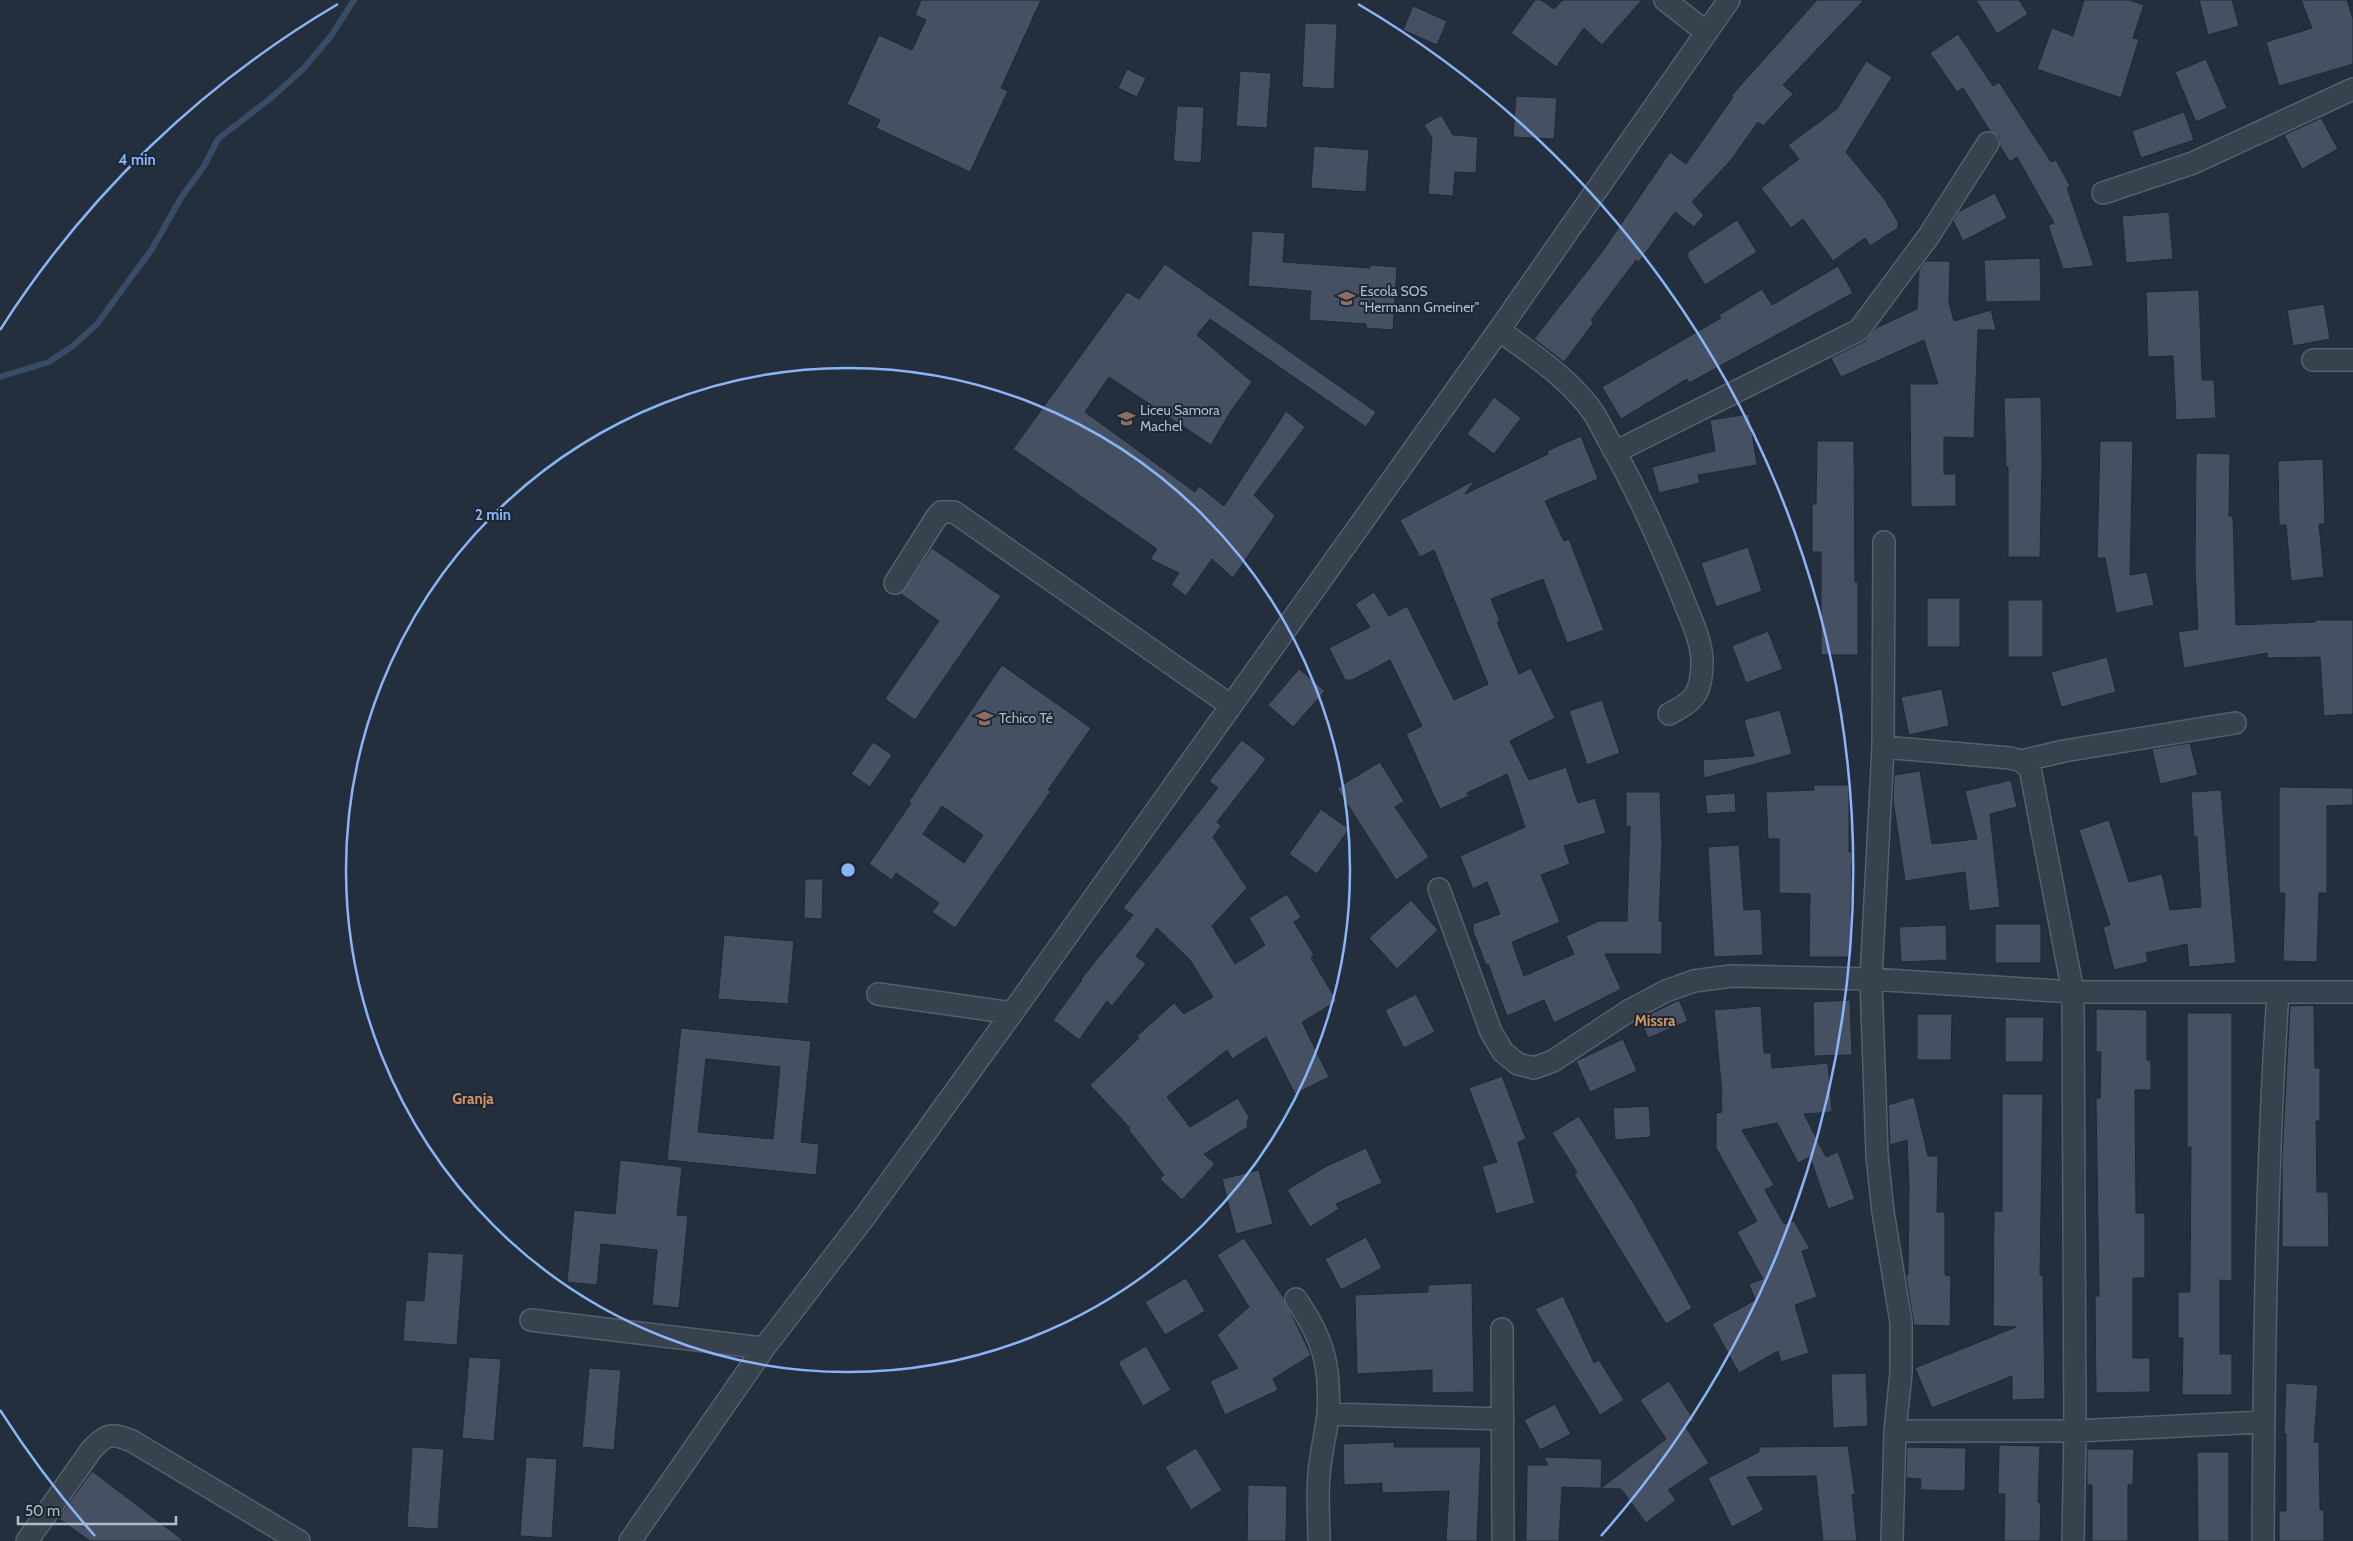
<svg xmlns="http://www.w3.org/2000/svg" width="2353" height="1541" font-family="Cabin,sans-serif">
  <rect width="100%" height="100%" fill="#242f3e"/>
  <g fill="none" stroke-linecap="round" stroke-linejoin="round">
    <path stroke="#394c67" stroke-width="6" d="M 0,377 L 49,362 L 74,345 L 97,324 L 152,249 L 181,198 L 204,166 L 218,139 L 271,98 L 304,68 L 331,36 L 354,0"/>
  </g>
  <path fill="#455162" stroke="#1f2835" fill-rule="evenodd" d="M 921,0 L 1041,0 L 1001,88 L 1008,91 L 970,172 L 876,128 L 880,120 L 847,104 L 879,35 L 912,50 L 926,20 L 915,15 Z
    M 1535,0 L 1541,0 L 1554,9 L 1563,0 L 1642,0 L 1602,45 L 1584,28 L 1556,67 L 1511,33 Z
    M 1817,0 L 1864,0 L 1783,85 L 1793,94 L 1763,126 L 1758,122 L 1731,160 L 1692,202 L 1704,215 L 1694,227 L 1675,212 L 1639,262 L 1636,260 L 1591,320 L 1594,322 L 1564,362 L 1534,339 L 1602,252 L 1670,152 L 1686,164 L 1733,97 L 1731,96 Z
    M 1976,0 L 2019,0 L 2028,14 L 1997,34 Z
    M 2084,0 L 2129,0 L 2144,5 L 2133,38 L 2139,39 L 2121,98 L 2037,69 L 2052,28 L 2073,36 Z
    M 2199,0 L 2232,0 L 2239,26 L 2208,35 Z
    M 2301,0 L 2347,0 L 2353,19 L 2353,64 L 2279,86 L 2266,42 L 2312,28 Z
    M 1413,6 L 1447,21 L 1437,45 L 1403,30 Z
    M 1305,23 L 1337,24 L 1334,89 L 1302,87 Z
    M 1958,34 L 1993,86 L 1999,82 L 2051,162 L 2056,160 L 2070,186 L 2067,188 L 2094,266 L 2063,269 L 2048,225 L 2054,223 L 2017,157 L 2010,162 L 2000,146 L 1999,137 L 1990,131 L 1963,88 L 1957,92 L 1930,53 Z
    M 2206,59 L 2227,108 L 2196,122 L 2175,72 Z
    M 1866,61 L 1892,77 L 1846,152 L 1885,200 L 1898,222 L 1898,228 L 1870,246 L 1865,238 L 1833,261 L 1803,219 L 1791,228 L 1761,188 L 1799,159 L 1788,145 L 1837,109 Z
    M 1127,69 L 1146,78 L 1137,97 L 1118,88 Z
    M 1240,71 L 1271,73 L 1267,128 L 1236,126 Z
    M 1516,96 L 1557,98 L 1554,139 L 1513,137 Z
    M 1177,106 L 1204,107 L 1201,163 L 1173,161 Z
    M 2184,112 L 2194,140 L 2141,158 L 2132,131 Z
    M 1441,115 L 1453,135 L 1478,137 L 1476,173 L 1455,172 L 1453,196 L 1428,194 L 1432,138 L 1424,125 Z
    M 2321,118 L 2338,149 L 2302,169 L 2284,135 Z
    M 1314,146 L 1369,150 L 1366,192 L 1311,188 Z
    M 1995,193 L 2007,218 L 1963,241 L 1953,221 L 1958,212 Z
    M 2169,212 L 2173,259 L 2126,263 L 2122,216 Z
    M 1737,220 L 1757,252 L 1705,285 L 1688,258 L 1688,252 Z
    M 1252,231 L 1285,233 L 1283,262 L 1370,268 L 1370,265 L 1397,267 L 1393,330 L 1366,328 L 1366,324 L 1309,320 L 1311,291 L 1248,286 Z
    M 2040,258 L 2041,301 L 1986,302 L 1984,260 Z
    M 1925,261 L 1950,261 L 1949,303 L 1954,321 L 1991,310 L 1996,330 L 1978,330 L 1974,438 L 1944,437 L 1944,474 L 1956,474 L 1956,506 L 1911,507 L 1910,384 L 1938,384 L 1924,340 L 1841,377 L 1831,358 L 1865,341 L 1876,328 L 1917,309 L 1919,270 Z
    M 1165,264 L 1376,412 L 1366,427 L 1210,319 L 1197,335 L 1252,382 L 1231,411 L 1211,445 L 1109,377 L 1085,412 L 1195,492 L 1199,486 L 1224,506 L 1286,411 L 1305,427 L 1254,495 L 1275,516 L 1233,578 L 1212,559 L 1186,596 L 1171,585 L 1179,573 L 1150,559 L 1157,549 L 1013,449 L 1127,292 L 1139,299 Z
    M 1838,266 L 1853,293 L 1689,383 L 1687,379 L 1621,419 L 1602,387 L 1721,318 L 1719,315 L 1762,289 L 1772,305 Z
    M 2199,290 L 2202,380 L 2214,380 L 2216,418 L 2176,420 L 2173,356 L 2148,357 L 2146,292 Z
    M 2324,304 L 2330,339 L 2293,346 L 2287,310 Z
    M 1494,397 L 1521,418 L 1494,454 L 1467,434 Z
    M 2041,397 L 2042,466 L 2040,557 L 2008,557 L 2008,467 L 2006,467 L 2004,398 Z
    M 1749,414 L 1757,465 L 1698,475 L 1700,483 L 1659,493 L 1652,467 L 1715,451 L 1710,420 Z
    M 1581,436 L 1598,479 L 1545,501 L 1564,541 L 1569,539 L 1604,630 L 1567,643 L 1543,579 L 1491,599 L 1500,621 L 1497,622 L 1519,674 L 1531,668 L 1555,718 L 1510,741 L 1529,780 L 1566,767 L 1578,803 L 1595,798 L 1606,833 L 1564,846 L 1570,864 L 1541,875 L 1560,922 L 1512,942 L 1524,976 L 1574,954 L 1566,936 L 1599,921 L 1627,921 L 1630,826 L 1626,827 L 1626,792 L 1660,792 L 1662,846 L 1659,921 L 1662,921 L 1662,954 L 1605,954 L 1621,989 L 1554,1023 L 1544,1000 L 1507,1016 L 1488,964 L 1486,965 L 1473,931 L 1473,924 L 1500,914 L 1487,882 L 1473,889 L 1460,856 L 1525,827 L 1507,774 L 1467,793 L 1469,796 L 1440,809 L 1406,734 L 1422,726 L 1390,660 L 1352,680 L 1345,680 L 1329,648 L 1370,627 L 1355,604 L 1374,592 L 1389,616 L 1407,606 L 1454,700 L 1488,684 L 1434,550 L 1420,557 L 1400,520 L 1475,480 L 1465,494 L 1548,454 L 1547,451 Z
    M 1817,441 L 1854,441 L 1855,582 L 1858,582 L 1858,655 L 1821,655 L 1821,552 L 1812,552 L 1812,504 L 1816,504 Z
    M 2100,441 L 2133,441 L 2130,575 L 2147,572 L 2154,605 L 2116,613 L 2105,558 L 2097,558 Z
    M 2196,453 L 2230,454 L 2229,516 L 2233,516 L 2236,625 L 2315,622 L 2315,620 L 2353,620 L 2353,714 L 2324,716 L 2320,657 L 2267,658 L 2267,653 L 2184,668 L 2178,632 L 2198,629 L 2195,567 Z
    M 2323,459 L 2325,524 L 2319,524 L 2324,577 L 2291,581 L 2286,525 L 2279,525 L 2278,461 Z
    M 1748,547 L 1762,591 L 1716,607 L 1701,563 Z
    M 932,548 L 1001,596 L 915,720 L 885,699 L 939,621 L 901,594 Z
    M 1927,598 L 1960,598 L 1960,647 L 1927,647 Z
    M 2008,600 L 2043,600 L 2043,657 L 2008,657 Z
    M 1768,631 L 1783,669 L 1746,683 L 1732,646 Z
    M 2107,657 L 2116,692 L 2061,707 L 2051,672 Z
    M 1002,665 L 1091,728 L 1048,790 L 1051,791 L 955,928 L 932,912 L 939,903 L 896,873 L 892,880 L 869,864 L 911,803 L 909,801 ZM 942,806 L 983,835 L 964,863 L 923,834 Z
    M 1299,669 L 1325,691 L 1293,727 L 1268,705 Z
    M 1942,689 L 1949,726 L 1909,735 L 1901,697 Z
    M 1602,700 L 1620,753 L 1587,765 L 1569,711 Z
    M 1780,710 L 1792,754 L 1704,778 L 1703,760 L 1754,756 L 1744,720 Z
    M 1242,740 L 1266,759 L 1217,822 L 1221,826 L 1213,837 L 1247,888 L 1212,926 L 1235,964 L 1265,945 L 1249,918 L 1287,894 L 1301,917 L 1294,922 L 1314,955 L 1311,958 L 1337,1001 L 1302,1022 L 1329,1077 L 1295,1094 L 1266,1037 L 1232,1059 L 1227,1050 L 1167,1097 L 1190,1127 L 1238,1098 L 1250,1119 L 1247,1120 L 1248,1127 L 1204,1154 L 1215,1164 L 1182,1200 L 1160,1179 L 1164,1175 L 1128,1129 L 1130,1128 L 1090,1085 L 1139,1038 L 1137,1036 L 1174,1003 L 1184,1014 L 1213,997 L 1190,960 L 1157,928 L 1136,956 L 1146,964 L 1112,1006 L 1107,1001 L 1079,1040 L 1053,1020 L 1082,980 L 1081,979 L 1133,915 L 1123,908 L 1218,788 L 1209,781 Z
    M 873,742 L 892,755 L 870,787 L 851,774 Z
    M 2190,743 L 2198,775 L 2160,784 L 2152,749 Z
    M 1380,762 L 1404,801 L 1395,807 L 1429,857 L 1396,880 L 1337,788 Z
    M 1920,771 L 1932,844 L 1977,839 L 1965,791 L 2011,780 L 2017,807 L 1990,814 L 2000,907 L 1969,911 L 1965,872 L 1905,881 L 1893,800 L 1894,775 Z
    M 1814,785 L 1849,785 L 1849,852 L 1852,852 L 1850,957 L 1809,957 L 1810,894 L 1779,893 L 1779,839 L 1768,839 L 1766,792 L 1814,790 Z
    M 2279,787 L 2353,788 L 2353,805 L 2327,806 L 2327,893 L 2319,893 L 2317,962 L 2283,961 L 2285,893 L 2279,893 Z
    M 2221,790 L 2236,963 L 2189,967 L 2187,944 L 2146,953 L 2148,962 L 2114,970 L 2103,927 L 2110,925 L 2079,830 L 2109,820 L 2129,882 L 2162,874 L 2170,910 L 2201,907 L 2197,837 L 2194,837 L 2191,792 Z
    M 1735,793 L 1736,812 L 1707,814 L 1705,795 Z
    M 1321,809 L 1349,829 L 1317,874 L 1289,854 Z
    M 1739,845 L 1744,910 L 1761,909 L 1763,955 L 1714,957 L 1708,847 Z
    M 805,879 L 823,879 L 822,919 L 804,918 Z
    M 1411,900 L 1438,930 L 1397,969 L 1369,938 Z
    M 1995,924 L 2041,924 L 2041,963 L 1995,963 Z
    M 1946,925 L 1947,960 L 1901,962 L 1899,927 Z
    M 724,935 L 794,941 L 788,1004 L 718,999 Z
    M 1416,994 L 1435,1032 L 1404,1048 L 1385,1010 Z
    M 1679,1000 L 1688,1021 L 1648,1038 L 1640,1019 Z
    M 1850,1000 L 1852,1055 L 1814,1056 L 1813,1002 Z
    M 2314,1005 L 2315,1068 L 2320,1068 L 2320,1121 L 2316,1121 L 2317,1192 L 2328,1192 L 2329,1247 L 2282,1247 L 2282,1157 L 2290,1006 Z
    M 1761,1006 L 1764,1053 L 1771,1053 L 1772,1068 L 1828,1063 L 1832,1112 L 1804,1114 L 1826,1157 L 1838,1152 L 1855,1199 L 1828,1209 L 1810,1157 L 1798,1163 L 1777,1123 L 1742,1130 L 1774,1185 L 1765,1190 L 1784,1224 L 1794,1221 L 1810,1249 L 1802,1251 L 1817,1297 L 1795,1305 L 1809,1353 L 1781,1362 L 1778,1351 L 1739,1373 L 1712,1324 L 1755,1300 L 1749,1284 L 1763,1279 L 1737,1232 L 1757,1221 L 1716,1148 L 1716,1113 L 1722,1112 L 1721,1093 L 1722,1093 L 1714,1010 Z
    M 2096,1009 L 2147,1010 L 2147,1060 L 2151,1060 L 2151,1090 L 2135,1090 L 2136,1213 L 2145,1213 L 2145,1278 L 2133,1278 L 2133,1358 L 2150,1358 L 2150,1392 L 2096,1393 L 2095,1296 L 2099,1296 L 2096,1098 L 2100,1098 L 2101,1052 L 2096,1052 Z
    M 2187,1013 L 2232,1013 L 2232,1281 L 2220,1280 L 2220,1354 L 2232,1354 L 2232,1395 L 2182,1395 L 2183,1338 L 2178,1338 L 2178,1292 L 2190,1292 L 2191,1147 L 2187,1147 Z
    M 1917,1014 L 1952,1014 L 1951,1060 L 1917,1060 Z
    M 2005,1017 L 2044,1017 L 2043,1062 L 2005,1062 Z
    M 681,1028 L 811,1041 L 801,1142 L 819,1144 L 816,1175 L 667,1160 ZM 706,1059 L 780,1067 L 773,1139 L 698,1132 Z
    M 1623,1039 L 1637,1071 L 1590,1092 L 1576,1061 Z
    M 1502,1076 L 1526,1139 L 1518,1142 L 1535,1203 L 1496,1214 L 1482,1166 L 1497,1162 L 1469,1088 Z
    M 2002,1094 L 2043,1094 L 2040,1275 L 2043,1275 L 2045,1399 L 2012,1400 L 2012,1376 L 1932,1408 L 1915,1368 L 2016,1327 L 1993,1326 L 1994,1211 L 2002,1211 Z
    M 1914,1097 L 1928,1156 L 1938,1156 L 1937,1212 L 1945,1212 L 1945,1275 L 1951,1276 L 1950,1326 L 1914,1325 L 1906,1275 L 1908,1275 L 1909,1188 L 1907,1140 L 1890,1145 L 1888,1105 Z
    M 1649,1106 L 1651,1137 L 1615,1140 L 1613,1108 Z
    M 1579,1116 L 1634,1204 L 1692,1308 L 1666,1324 L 1574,1174 L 1577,1172 L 1552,1133 Z
    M 1366,1148 L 1382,1183 L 1336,1204 L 1339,1209 L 1310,1227 L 1287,1190 L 1325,1167 Z
    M 620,1160 L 682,1167 L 677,1215 L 688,1216 L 679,1308 L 652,1305 L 657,1250 L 601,1244 L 597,1285 L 567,1282 L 574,1210 L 615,1214 Z
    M 1259,1170 L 1273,1224 L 1236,1234 L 1222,1179 Z
    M 1366,1237 L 1382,1268 L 1341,1290 L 1325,1259 Z
    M 1244,1238 L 1284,1298 L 1311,1355 L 1273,1379 L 1278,1390 L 1225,1415 L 1210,1381 L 1238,1368 L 1217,1335 L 1249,1307 L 1217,1255 Z
    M 428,1252 L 464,1254 L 457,1345 L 403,1341 L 406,1300 L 424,1301 Z
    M 1186,1278 L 1205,1311 L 1165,1335 L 1145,1302 Z
    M 1472,1283 L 1474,1392 L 1432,1393 L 1432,1370 L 1357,1374 L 1355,1295 L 1428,1292 L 1428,1285 Z
    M 1563,1296 L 1594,1363 L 1599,1360 L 1624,1400 L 1600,1415 L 1535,1309 Z
    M 1146,1346 L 1171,1390 L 1143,1406 L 1118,1362 Z
    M 469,1357 L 501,1359 L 494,1441 L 462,1438 Z
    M 589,1368 L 621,1370 L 614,1450 L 582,1447 Z
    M 1866,1373 L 1868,1426 L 1833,1428 L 1831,1374 Z
    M 1669,1381 L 1694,1420 L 1685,1426 L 1709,1463 L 1668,1490 L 1676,1500 L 1646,1523 L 1621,1489 L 1562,1487 L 1559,1541 L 1526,1541 L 1527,1465 L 1548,1465 L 1544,1457 L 1602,1459 L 1601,1488 L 1666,1439 L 1640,1400 Z
    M 2286,1383 L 2318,1385 L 2314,1442 L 2319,1442 L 2320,1510 L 2324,1510 L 2324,1541 L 2279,1541 L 2279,1511 L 2286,1511 L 2286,1434 L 2284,1434 Z
    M 1555,1404 L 1571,1434 L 1540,1450 L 1524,1420 Z
    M 1394,1442 L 1394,1447 L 1481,1447 L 1477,1541 L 1446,1541 L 1449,1491 L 1382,1493 L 1382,1483 L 1344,1485 L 1343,1444 Z
    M 1999,1445 L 2040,1446 L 2038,1502 L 2041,1503 L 2040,1541 L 2004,1541 L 2005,1494 L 1998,1494 Z
    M 1848,1446 L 1855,1494 L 1852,1495 L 1857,1541 L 1823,1541 L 1816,1476 L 1747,1477 L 1764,1510 L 1732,1527 L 1708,1478 L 1759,1452 L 1759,1447 Z
    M 412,1447 L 444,1449 L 438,1529 L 407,1527 Z
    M 1907,1447 L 1966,1448 L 1965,1491 L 1920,1490 L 1921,1479 L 1906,1478 Z
    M 1196,1448 L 1222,1490 L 1191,1510 L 1165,1467 Z
    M 2087,1449 L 2134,1449 L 2133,1485 L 2128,1485 L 2128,1541 L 2092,1541 L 2092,1485 L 2087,1485 Z
    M 2197,1452 L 2229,1452 L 2229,1541 L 2198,1541 Z
    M 526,1457 L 557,1459 L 552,1538 L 520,1536 Z
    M 92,1471 L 184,1541 L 90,1541 L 58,1518 Z
    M 1248,1485 L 1287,1486 L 1286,1541 L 1247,1541 Z"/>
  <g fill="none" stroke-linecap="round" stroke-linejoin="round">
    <defs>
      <path id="minor" d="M 1665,0 L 1706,32
        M 2103,193 L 2193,163 L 2353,89
        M 1499,330 C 1533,355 1571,379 1595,415 C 1602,427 1608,440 1615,452 C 1641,498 1662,547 1682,596 C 1690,618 1703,642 1702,665 C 1701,695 1693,702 1669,714
        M 2313,360 L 2353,360
        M 1615,452 L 1859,330 L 1928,237 L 1988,143
        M 1884,542 L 1883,747 L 1871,979 L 1877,1155 L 1883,1212 L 1901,1322 L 1901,1373 L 1895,1431 L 1892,1541
        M 895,583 L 936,518 L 941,512 L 954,512 L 1230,705
        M 1883,747 L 2010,758 L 2021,761 L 2030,768 L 2073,992 L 2075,1431 L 2073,1541
        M 2021,761 L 2064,751 L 2235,723
        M 1439,889 L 1491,1032 L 1503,1052 L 1518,1064 L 1534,1068 L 1553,1061 L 1630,1010 L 1666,991 L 1694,981 L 1731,976 L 1871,979 L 2073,992 L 2353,992
        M 878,994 L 1012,1013
        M 1296,1299 C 1323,1338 1331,1366 1328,1414 C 1326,1435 1320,1455 1319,1475 C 1317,1497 1319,1519 1319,1541
        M 531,1320 L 764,1348
        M 1502,1329 L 1503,1541
        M 1328,1414 L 1503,1419
        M 1895,1431 L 2075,1431 L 2263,1422
        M 27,1541 L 92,1449 C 107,1433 112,1433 132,1441 L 299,1541
        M 630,1541 L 764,1348 L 866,1215 L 1012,1013 L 1499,330 L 1729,0
        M 2263,1541 C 2264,1358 2266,1175 2278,992"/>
    </defs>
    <use href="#minor" stroke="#565f6c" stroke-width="24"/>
    <use href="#minor" stroke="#38414e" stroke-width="21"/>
  </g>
  <g fill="none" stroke="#8ab4f8" stroke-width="2.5">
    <circle cx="848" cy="870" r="502"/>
    <path d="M95 1536A1005 1005 0 0 1 0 1410M0 330A1005 1005 0 0 1 338 4M1358 4A1005 1005 0 0 1 1601 1536"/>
  </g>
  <defs>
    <symbol id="school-bare" viewBox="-9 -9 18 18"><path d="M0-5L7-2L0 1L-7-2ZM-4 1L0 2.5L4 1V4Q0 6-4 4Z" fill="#8d6e63" stroke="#1d2633" stroke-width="2.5" paint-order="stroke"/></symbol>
  </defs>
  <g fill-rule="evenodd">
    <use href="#school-bare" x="1334" y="286" width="25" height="25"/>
    <use href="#school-bare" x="1114" y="406" width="25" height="25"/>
    <use href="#school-bare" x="972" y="706" width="25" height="25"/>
  </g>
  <g text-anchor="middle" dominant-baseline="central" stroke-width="4" stroke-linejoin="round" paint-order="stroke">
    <g font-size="14" fill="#b4bcc9" stroke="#1d2633" text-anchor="start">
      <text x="1360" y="291">Escola SOS<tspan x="1360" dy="16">"Hermann Gmeiner"</tspan></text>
      <text x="1140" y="410">Liceu Samora<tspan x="1140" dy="16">Machel</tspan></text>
      <text x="999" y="718">Tchico Té</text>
    </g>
    <g font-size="15" font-weight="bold" fill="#d59563" stroke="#1d2633">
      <text x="1655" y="1021">Missra</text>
      <text x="473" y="1099">Granja</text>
    </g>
  </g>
  <circle cx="848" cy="870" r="8" fill="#8ab4f8" stroke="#1d2633" stroke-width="2.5"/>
  <g font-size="15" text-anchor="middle" font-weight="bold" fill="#8ab4f8" stroke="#1d2633" stroke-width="4" stroke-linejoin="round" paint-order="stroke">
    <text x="137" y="165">4 min</text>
    <text x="493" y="520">2 min</text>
  </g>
  <path d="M18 1516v8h158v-8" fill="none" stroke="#b4bcc9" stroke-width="2.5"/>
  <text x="25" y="1516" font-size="15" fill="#b4bcc9" stroke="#1d2633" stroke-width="4" paint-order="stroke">50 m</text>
</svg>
